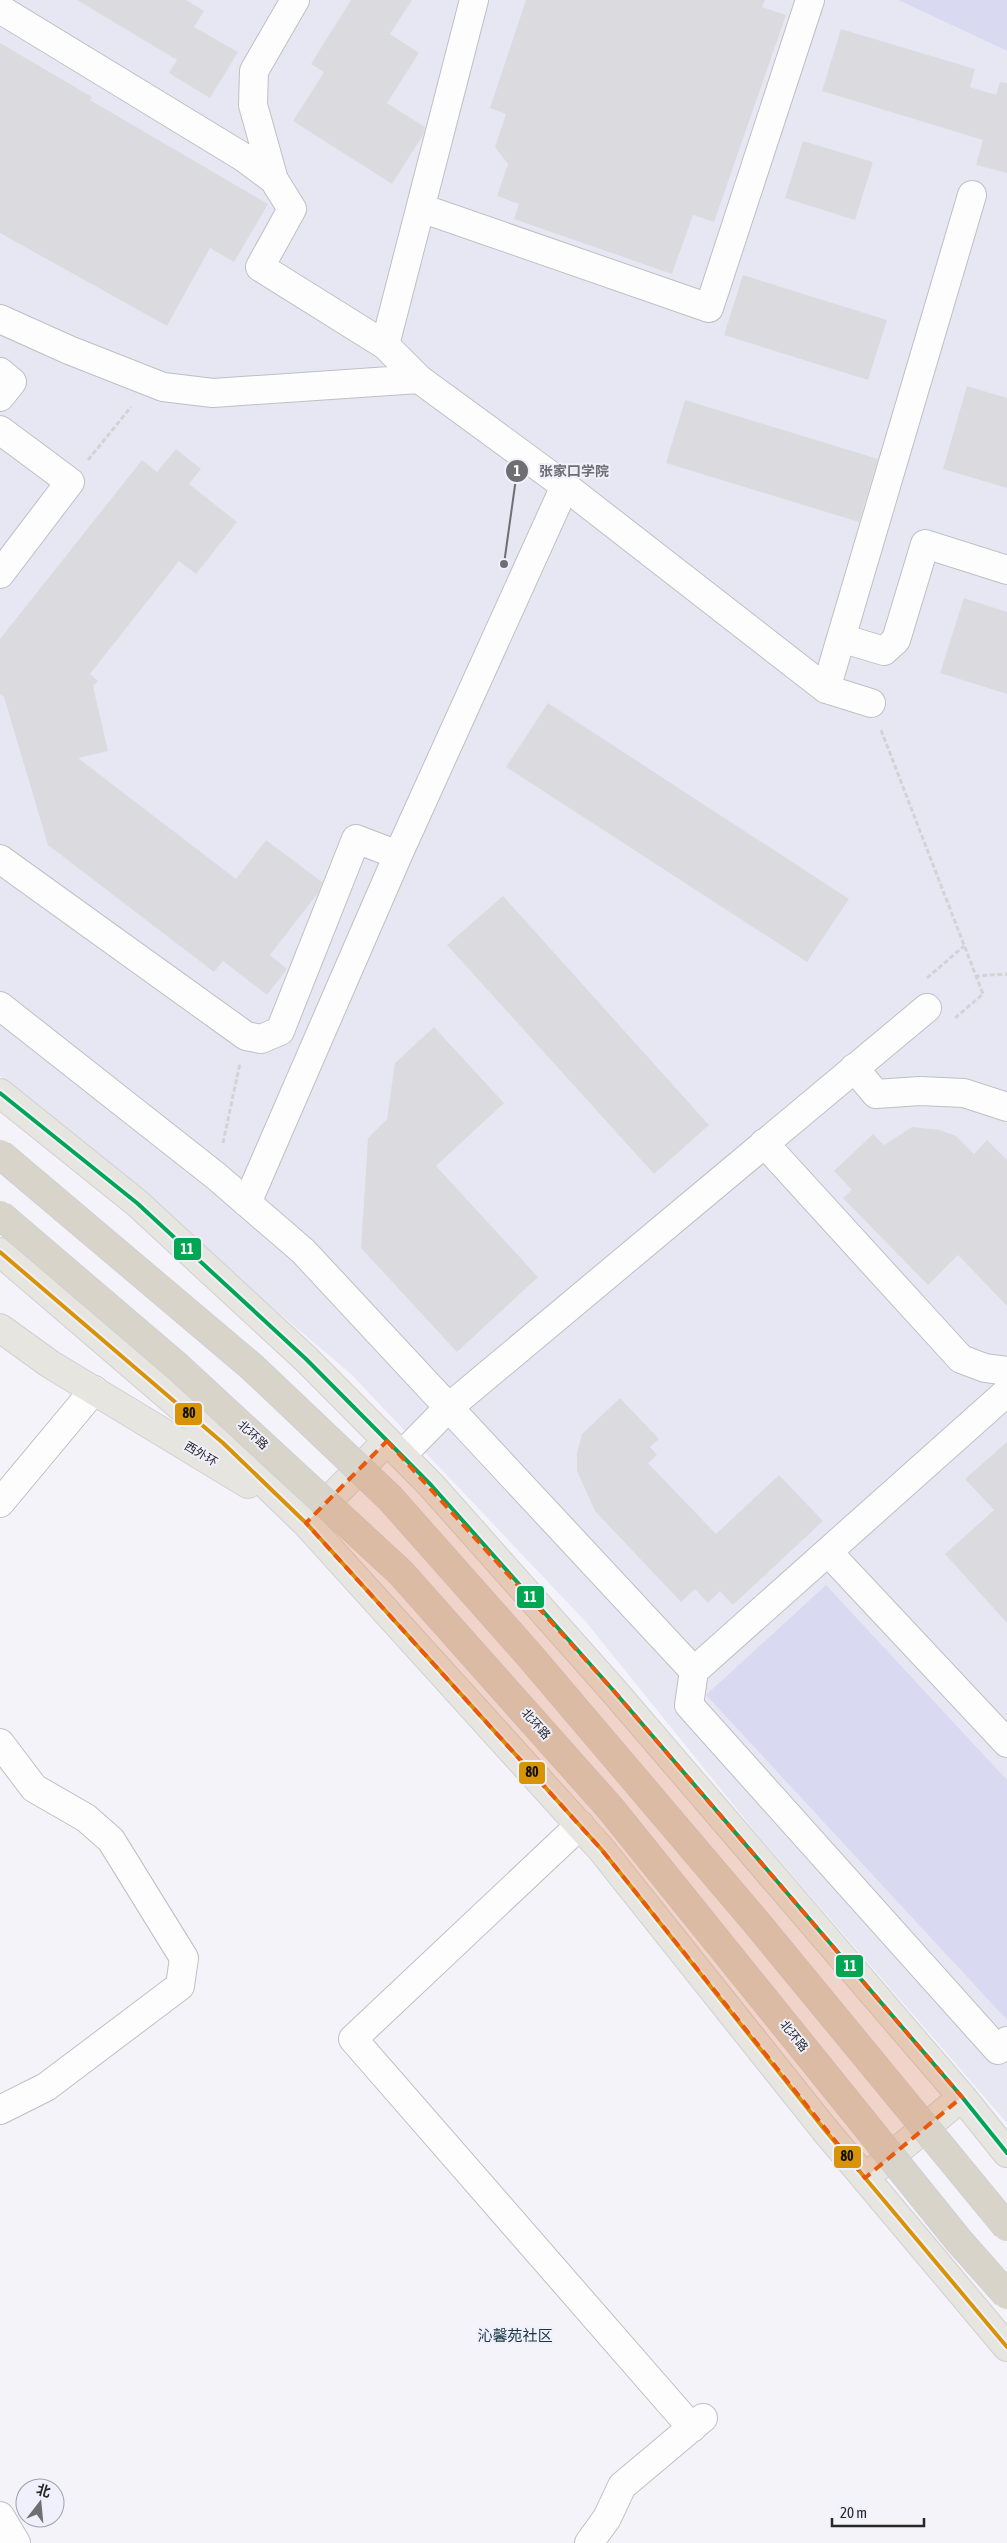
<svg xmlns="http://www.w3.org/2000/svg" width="1007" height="2543" font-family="'Asap Condensed','Noto Sans SC',sans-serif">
  <rect width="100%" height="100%" fill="#f3f3f9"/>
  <path fill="#e7e7f4" d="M 0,0 L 898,0 L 1007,51 L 1007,2123 L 761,1839 L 586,1622 L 351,1374 L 0,1076 Z"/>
  <path fill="#d9d9f2" d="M 898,0 L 1007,0 L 1007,51 Z
    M 826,1585 L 1007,1780 L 1007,2020 L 706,1695 Z"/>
  <path fill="#dbdbdf" d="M 77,0 L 186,0 L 204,11 L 194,27 L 238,52 L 210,98 L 169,73 L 177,60 Z
    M 351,0 L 412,0 L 390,34 L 419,53 L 387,103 L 425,127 L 423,135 L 392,184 L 293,121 L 324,72 L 311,64 Z
    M 526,0 L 765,0 L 762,7 L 786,15 L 714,222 L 693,215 L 672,274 L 514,219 L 519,204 L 497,196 L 508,164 L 495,147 L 506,114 L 490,108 Z
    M 841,29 L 975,69 L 970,87 L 996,95 L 1000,82 L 1007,83 L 1007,173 L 976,165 L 983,140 L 822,91 Z
    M 0,43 L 92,97 L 90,100 L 268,204 L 234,262 L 210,248 L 167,326 L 0,233 Z
    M 803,141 L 873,162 L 855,220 L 785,198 Z
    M 743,275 L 887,320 L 868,380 L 724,335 Z
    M 967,386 L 1007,398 L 1007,488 L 943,469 Z
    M 685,400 L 878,459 L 859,522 L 666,463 Z
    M 176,449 L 201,469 L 189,484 L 237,522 L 196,574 L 179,561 L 90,674 L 98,681 L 93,686 L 108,751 L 78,758 L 236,879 L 266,840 L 322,882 L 318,893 L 270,955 L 287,969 L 267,995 L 223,961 L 214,972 L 48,845 L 4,697 L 0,694 L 0,639 L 142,460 L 157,472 Z
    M 964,598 L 1007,612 L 1007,694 L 940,673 Z
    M 548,703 L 849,899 L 807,962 L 506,767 Z
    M 503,896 L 709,1125 L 654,1174 L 447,945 Z
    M 434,1027 L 504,1103 L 436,1166 L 538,1277 L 457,1352 L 361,1248 L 368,1138 L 387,1119 L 395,1063 Z
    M 912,1127 L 940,1130 L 956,1136 L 974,1154 L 987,1140 L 1007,1160 L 1007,1306 L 958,1255 L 928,1285 L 843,1198 L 852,1190 L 834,1171 L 873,1134 L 884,1145 Z
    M 620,1398 L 659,1439 L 650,1447 L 657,1455 L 648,1463 L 716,1534 L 779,1475 L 823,1521 L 733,1605 L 720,1591 L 708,1603 L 695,1589 L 681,1602 L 595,1511 L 577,1471 L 577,1453 L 582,1434 Z
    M 1007,1442 L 1007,1623 L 945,1554 L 994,1510 L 965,1479 Z"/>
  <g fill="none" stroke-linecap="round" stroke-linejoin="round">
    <defs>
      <path id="minor" d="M 295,0 L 254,71 L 253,105 L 274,180 L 292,209 L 260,267 L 385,345 L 419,379 L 565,486 L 826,689 L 871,703
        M 0,9 L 243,157 L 274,180
        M 421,208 L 709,308 L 810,0
        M 0,319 L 69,350 L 163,387 L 213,393 L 419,379
        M 385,345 L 474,0
        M 0,372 L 12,382 L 0,397
        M 0,430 L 70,482 L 0,574
        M 841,638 L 884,651 L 896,640 L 925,544 L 1007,570
        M 826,689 L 972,195
        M 0,859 L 246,1036 L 261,1039 L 280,1031 L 356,839 L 398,855
        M 0,1006 L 216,1176 L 303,1251 L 694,1671
        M 854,1068 L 876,1094 L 920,1091 L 964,1093 L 1007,1107
        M 764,1143 L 961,1359 L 985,1368 L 1007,1371
        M 247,1203 L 398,855 L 565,486
        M 1007,1392 L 694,1671 L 689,1705 L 998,2050 L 1007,2041
        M 402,1455 L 448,1408 L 927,1008
        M 0,1503 L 94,1390
        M 828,1552 L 1007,1743
        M 0,1743 L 34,1788 L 86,1818 L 111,1840 L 184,1958 L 180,1986 L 46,2087 L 0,2110
        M 580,1825 L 353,2039 L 692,2428
        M 0,2516 L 16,2543
        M 589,2543 L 607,2518 L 622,2486 L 703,2418"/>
      <path id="major" d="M 0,1093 L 137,1203 L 306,1359 L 431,1485 L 613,1690 L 962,2097 L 1007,2153
        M 0,1252 L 223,1443 L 306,1523 L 601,1849 L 824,2129 L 1007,2347
        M 0,1328 L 50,1364 L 248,1484
        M 308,1521 L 387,1441
        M 873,2171 L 962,2097"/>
    </defs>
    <use href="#minor" stroke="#bfbfc3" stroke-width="30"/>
    <use href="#major" stroke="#d0d0d2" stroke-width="30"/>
    <path stroke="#d3d3d5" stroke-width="3" stroke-dasharray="5 2.5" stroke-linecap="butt" d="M 88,460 L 131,407
      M 881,730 L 976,976 L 1007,974
      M 927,978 L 964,946
      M 955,1018 L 983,994 L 976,976
      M 223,1143 L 240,1063"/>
    <use href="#minor" stroke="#fdfdfe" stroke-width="28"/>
    <use href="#major" stroke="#e7e5df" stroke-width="28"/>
    <defs>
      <path id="highway-bridge" d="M 0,1154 L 252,1367 L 390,1498 L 530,1656 L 756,1922 L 1007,2227
        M 0,1215 L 178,1367 L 401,1573 L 610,1808 L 959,2241 L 1007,2295"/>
    </defs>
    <use href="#highway-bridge" stroke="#d0d0d2" stroke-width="30" stroke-linecap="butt"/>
    <use href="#highway-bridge" stroke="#d9d4ca" stroke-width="28"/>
    <defs>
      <path id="bus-1" d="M 0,1093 L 137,1203 L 306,1359 L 431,1485 L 613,1690 L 962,2097 L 1007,2153"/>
      <path id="bus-2" d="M 0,1252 L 223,1443 L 306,1523 L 601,1849 L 824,2129 L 1007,2347"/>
    </defs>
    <use href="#bus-1" stroke="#f0f0fc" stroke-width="8"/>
    <use href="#bus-2" stroke="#f0f0fc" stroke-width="8"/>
    <use href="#bus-1" stroke="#00a651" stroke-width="4"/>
    <use href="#bus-2" stroke="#d89306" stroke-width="4"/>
  </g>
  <path fill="#e8590c" fill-opacity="0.2" stroke="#e8590c" stroke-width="4" stroke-dasharray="10 6" stroke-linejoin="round" d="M 387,1441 L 613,1690 L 962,2097 L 865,2178 L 601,1849 L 306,1523 Z"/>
  <g text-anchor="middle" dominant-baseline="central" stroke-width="4" stroke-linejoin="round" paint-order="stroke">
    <g font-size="12" fill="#27272b" stroke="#f0f0fc">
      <text transform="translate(253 1435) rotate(43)">北环路</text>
      <text transform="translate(201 1454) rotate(31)">西外环</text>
      <text transform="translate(536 1724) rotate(48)">北环路</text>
      <text transform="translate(794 2036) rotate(51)">北环路</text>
    </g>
    <g font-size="15" fill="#17363f" stroke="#f0f0fc">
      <text x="515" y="2335">沁馨苑社区</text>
    </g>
  </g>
  <path fill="none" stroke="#6e6e73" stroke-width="2" d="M504 564L517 471"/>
  <g fill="#6e6e73" stroke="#f0f0fc" stroke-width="2">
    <circle cx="504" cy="564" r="5"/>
    <circle cx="517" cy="471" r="12"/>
  </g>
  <g font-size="15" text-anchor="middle" font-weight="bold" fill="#fff">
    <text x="517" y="476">1</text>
  </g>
  <g font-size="14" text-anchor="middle" font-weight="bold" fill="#6e6e73" stroke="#f0f0fc" stroke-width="4" stroke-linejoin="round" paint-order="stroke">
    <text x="574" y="476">张家口学院</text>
  </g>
  <g stroke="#f0f0fc" stroke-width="2">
    <rect x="173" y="1237" width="29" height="24" rx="5" fill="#00a651"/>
    <rect x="174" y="1402" width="29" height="24" rx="5" fill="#d89306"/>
    <rect x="516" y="1585" width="29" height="24" rx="5" fill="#00a651"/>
    <rect x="518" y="1761" width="28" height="24" rx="5" fill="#d89306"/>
    <rect x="835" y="1954" width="29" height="24" rx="5" fill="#00a651"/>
    <rect x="833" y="2145" width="29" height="24" rx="5" fill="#d89306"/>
  </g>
  <g font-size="14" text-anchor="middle" font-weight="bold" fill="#fff">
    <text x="187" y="1254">11</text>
    <text x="530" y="1602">11</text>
    <text x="850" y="1971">11</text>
  </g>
  <g font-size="14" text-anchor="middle" font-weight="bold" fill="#111">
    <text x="189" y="1418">80</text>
    <text x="532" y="1777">80</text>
    <text x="847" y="2161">80</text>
  </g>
  <g transform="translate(40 2503) rotate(16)"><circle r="24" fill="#f0f0fc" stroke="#a0a0a8"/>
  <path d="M0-4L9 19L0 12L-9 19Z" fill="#6e6e73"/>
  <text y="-8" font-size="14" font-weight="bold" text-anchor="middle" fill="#27272b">北</text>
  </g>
  <path d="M832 2518v8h92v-8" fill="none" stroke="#27272b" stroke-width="2.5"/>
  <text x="840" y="2518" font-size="15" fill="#27272b" stroke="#f0f0fc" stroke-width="4" paint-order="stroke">20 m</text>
</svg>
